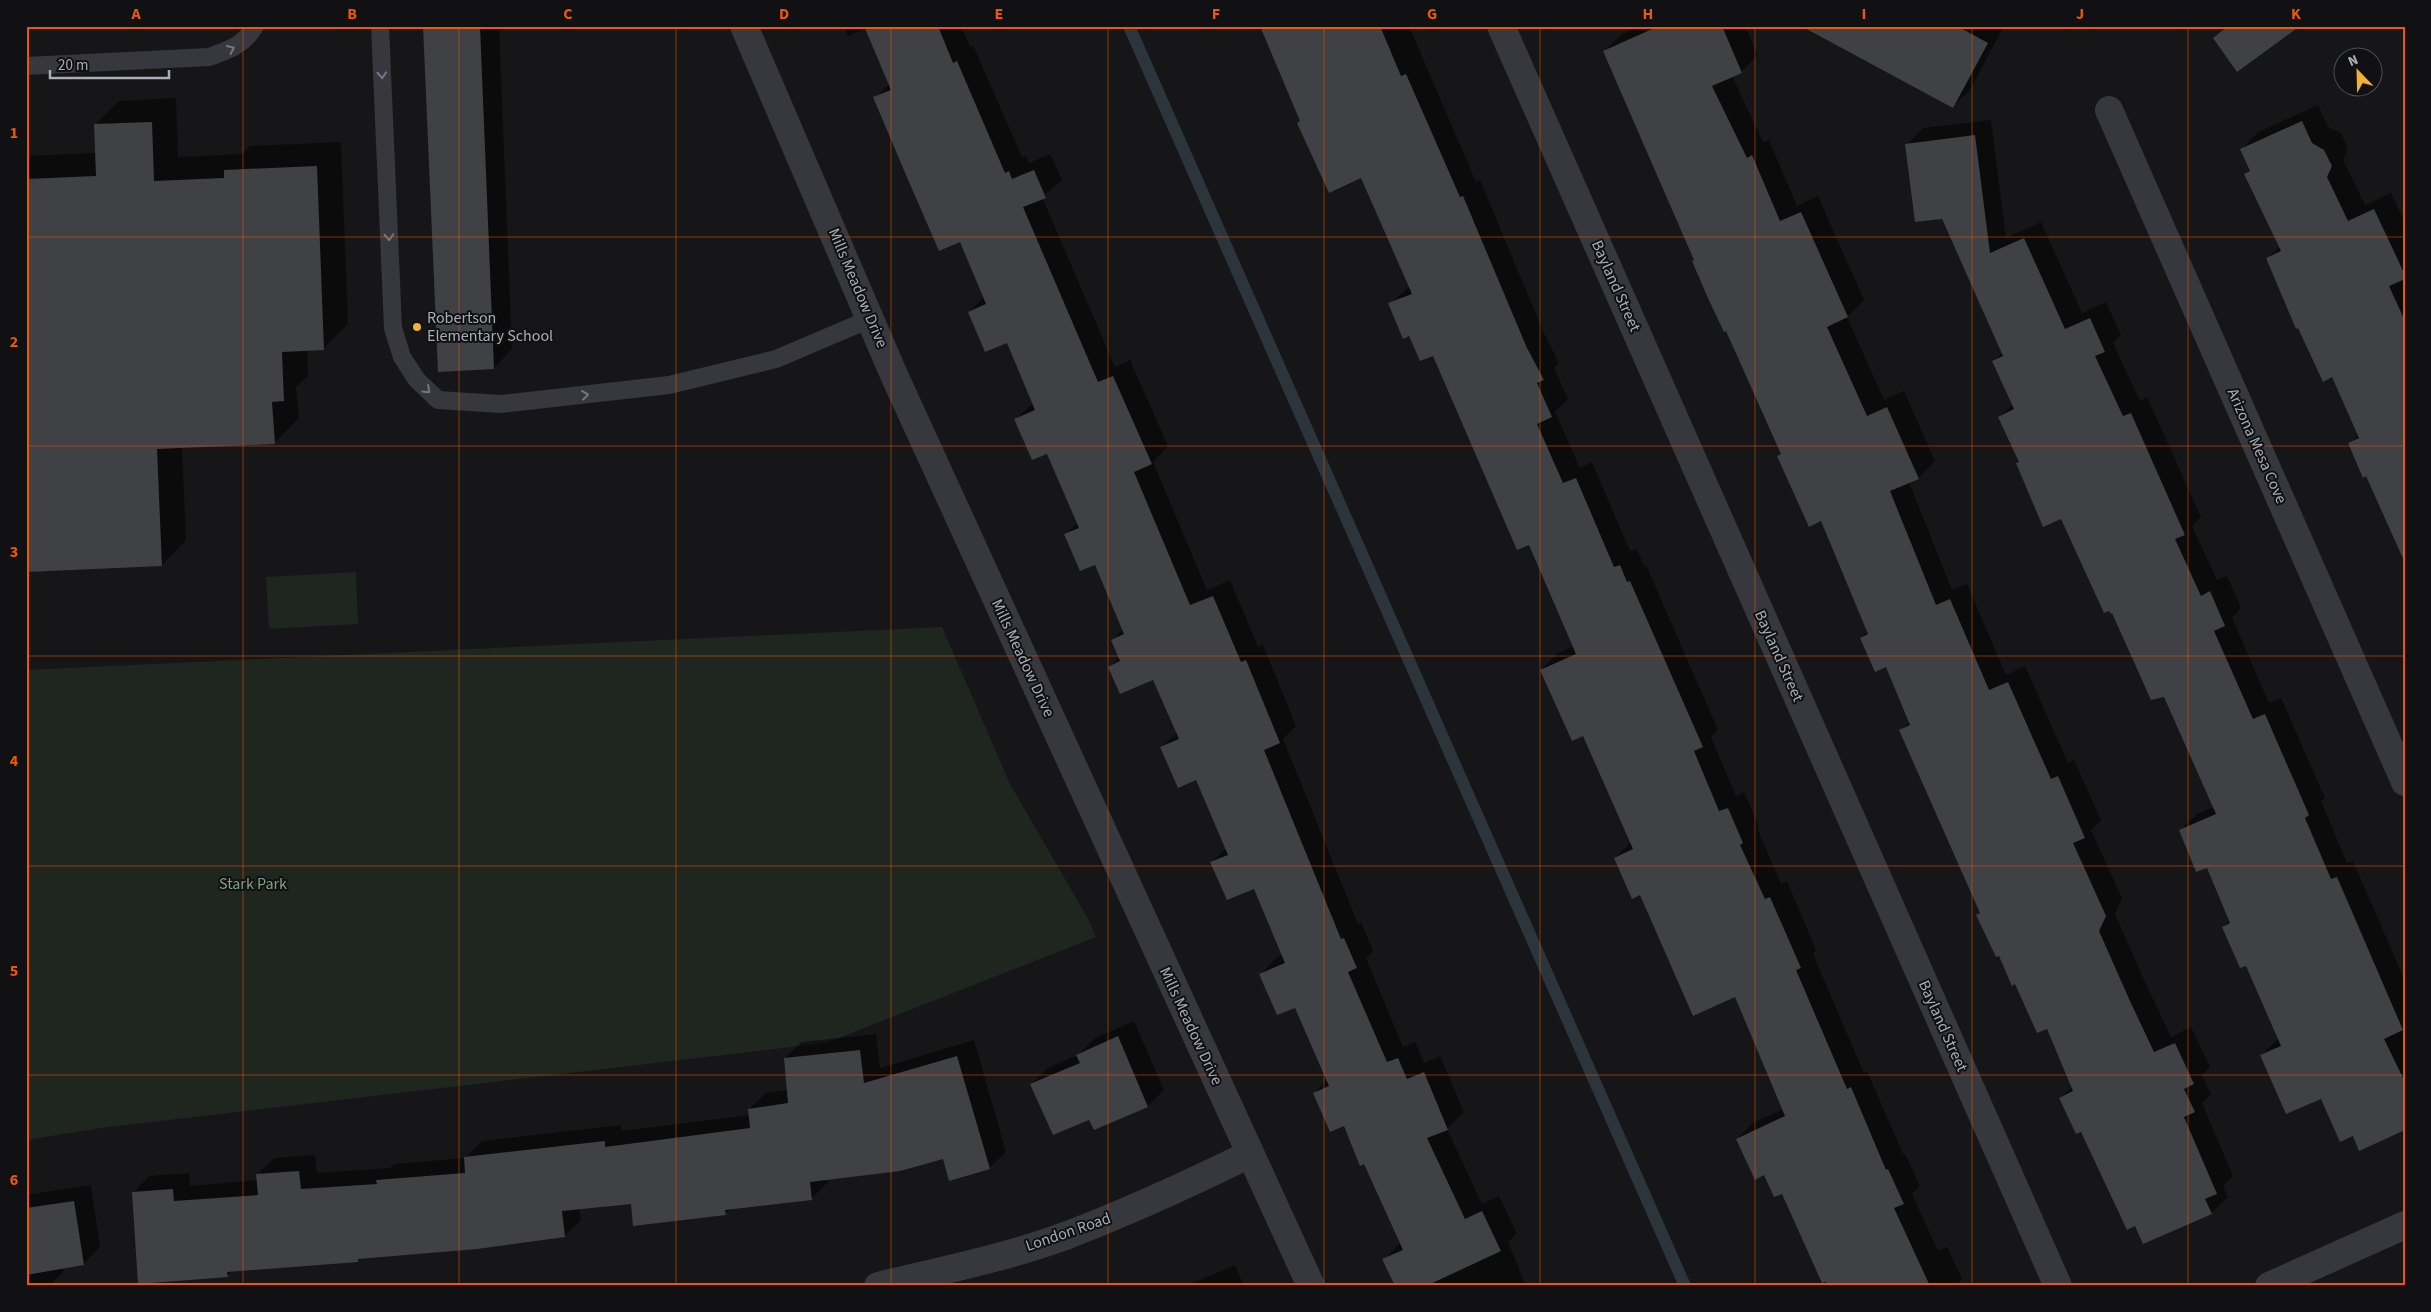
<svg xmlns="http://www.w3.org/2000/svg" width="2431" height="1312" font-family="'Source Sans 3',sans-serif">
  <rect width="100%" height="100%" fill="#161618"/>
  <path fill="#1e261f" d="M 356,572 L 358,624 L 269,629 L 266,577 Z
    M 942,627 L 1010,784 L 1087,917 L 1096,937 L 826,1043 L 101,1128 L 26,1140 L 26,670 Z"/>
  <path fill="#0007" d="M 424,26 L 499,26 L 512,349 L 494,368 Z
    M 843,26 L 961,26 L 970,47 L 973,45 L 1022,157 L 1026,156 L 1029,163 L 1050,154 L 1062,180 L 1042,197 L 1115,367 L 1130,360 L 1168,446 L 1153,462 L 1207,590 L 1230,580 L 1258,647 L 1263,645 L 1296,726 L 1283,739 L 1358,924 L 1361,922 L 1373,951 L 1366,958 L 1403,1047 L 1415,1042 L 1424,1063 L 1440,1056 L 1464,1112 L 1447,1129 L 1482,1204 L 1499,1196 L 1517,1234 L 1508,1242 L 1526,1286 L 1396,1286 L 1384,1260 L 1401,1242 L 1365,1162 L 1344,1124 L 1314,1093 L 1327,1080 L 1296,1006 L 1261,974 L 1277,957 L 1283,955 L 1255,887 L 1212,862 L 1226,848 L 1197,778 L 1162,747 L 1177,732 L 1154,679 L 1110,667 L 1120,657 L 1113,640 L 1123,629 L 1096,563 L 1066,534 L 1078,522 L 1047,453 L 1015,420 L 1034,402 L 1008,341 L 969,312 L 985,296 L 961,240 L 875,98 L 890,83 L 867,28 L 848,36 Z
    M 1261,26 L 1409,26 L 1476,182 L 1480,180 L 1543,331 L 1559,363 L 1554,368 L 1568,399 L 1555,412 L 1580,468 L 1592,462 L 1630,551 L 1637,549 L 1644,566 L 1646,565 L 1718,730 L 1711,737 L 1736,796 L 1744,792 L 1759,826 L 1757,828 L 1781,884 L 1787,881 L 1816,950 L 1813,954 L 1864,1073 L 1867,1071 L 1903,1154 L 1905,1154 L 1920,1186 L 1912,1194 L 1938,1251 L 1947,1247 L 1962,1279 L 1959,1282 L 1961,1286 L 1825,1286 L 1782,1192 L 1765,1174 L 1737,1139 L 1754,1122 L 1784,1109 L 1735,995 L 1641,893 L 1615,858 L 1631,842 L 1583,734 L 1541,670 L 1558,653 L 1574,646 L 1530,543 L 1434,354 L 1410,335 L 1390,304 L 1410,286 L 1361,177 L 1301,121 Z
    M 1640,26 L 1745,26 L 1758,55 L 1741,72 L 1732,76 L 1763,142 L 1769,140 L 1797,206 L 1818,196 L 1864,300 L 1847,317 L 1884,400 L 1904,391 L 1935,461 L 1918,478 L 1909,482 L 1952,590 L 1967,584 L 2006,675 L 2025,666 L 2068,763 L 2074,760 L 2101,820 L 2091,830 L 2122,898 L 2115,914 L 2146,984 L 2171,1037 L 2191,1027 L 2210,1067 L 2202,1075 L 2211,1095 L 2202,1103 L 2233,1176 L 2223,1186 L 2228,1197 L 2211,1213 L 2135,1224 L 2060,1098 L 2073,1086 L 2048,1027 L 2016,982 L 1978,915 L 1981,912 L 1901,730 L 1910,721 L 1886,666 L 1861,638 L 1868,631 L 1822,520 L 1779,456 L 1782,453 L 1605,51 L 1621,35 Z
    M 1835,26 L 2004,26 L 1970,90 L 1953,106 Z
    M 176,98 L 178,157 L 242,154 L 250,146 L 341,142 L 348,324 L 323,349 L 307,349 L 308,376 L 296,387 L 299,418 L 274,443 L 182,447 L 186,540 L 162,565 L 26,571 L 26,156 L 96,153 L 95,125 L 119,101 Z
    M 2318,105 L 2328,127 L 2341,133 L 2348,149 L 2343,160 L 2365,205 L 2391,193 L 2405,223 L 2405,561 L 2367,475 L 2350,444 L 2359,434 L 2333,375 L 2267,259 L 2280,246 L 2245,174 L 2251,169 L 2242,149 L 2258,132 Z
    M 1991,120 L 2006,238 L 2041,222 L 2082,313 L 2106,302 L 2121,335 L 2113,343 L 2140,401 L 2147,397 L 2201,517 L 2192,526 L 2217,580 L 2227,576 L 2241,608 L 2232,618 L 2269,703 L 2281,698 L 2325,798 L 2321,801 L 2347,863 L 2353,861 L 2405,981 L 2405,1129 L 2354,1134 L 2322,1098 L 2261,1055 L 2279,1038 L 2246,964 L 2223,927 L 2230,920 L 2208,866 L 2180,831 L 2197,814 L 2214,807 L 2165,696 L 2113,612 L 2062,517 L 2017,464 L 2020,461 L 2000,417 L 2013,404 L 1994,361 L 2003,352 L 1907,145 L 1923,128 Z
    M 1134,1021 L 1164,1090 L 1148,1106 L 1094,1129 L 1090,1118 L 1032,1084 L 1049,1067 L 1078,1055 L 1095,1038 Z
    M 876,1034 L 880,1068 L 974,1040 L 1006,1152 L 989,1168 L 944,1157 L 827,1179 L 828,1182 L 811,1199 L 731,1208 L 725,1214 L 632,1202 L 579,1208 L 581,1220 L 564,1236 L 361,1257 L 358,1261 L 232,1271 L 227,1276 L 133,1193 L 149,1176 L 189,1173 L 190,1186 L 258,1180 L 257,1175 L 274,1158 L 315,1155 L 317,1173 L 390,1168 L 394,1164 L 465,1158 L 482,1141 L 621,1125 L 621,1131 L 750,1115 L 749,1109 L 766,1093 L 788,1090 L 785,1058 L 802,1042 Z
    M 91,1185 L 100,1247 L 84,1264 L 63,1268 L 63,1272 L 49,1286 L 26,1286 L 26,1195 Z
    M 1235,1265 L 1244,1286 L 1186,1286 Z"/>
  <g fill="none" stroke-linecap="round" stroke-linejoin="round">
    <path stroke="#2c353c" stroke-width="12" d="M 1129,26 L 1685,1286"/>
  </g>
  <path fill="#404145" d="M 423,26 L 480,26 L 494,369 L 438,372 Z
    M 864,26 L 938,26 L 953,63 L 957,61 L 1005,173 L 1009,171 L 1012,179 L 1034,170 L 1046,198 L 1023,207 L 1098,382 L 1113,376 L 1152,464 L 1134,472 L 1190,605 L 1213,596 L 1241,662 L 1246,660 L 1280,743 L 1264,750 L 1341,939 L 1344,938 L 1357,968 L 1348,972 L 1387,1062 L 1398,1058 L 1407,1079 L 1424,1072 L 1448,1130 L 1427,1138 L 1465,1219 L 1482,1211 L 1501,1251 L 1426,1286 L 1395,1286 L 1382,1259 L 1403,1250 L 1364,1164 L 1360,1166 L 1344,1126 L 1330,1132 L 1313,1093 L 1329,1086 L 1295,1008 L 1277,1015 L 1259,974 L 1285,963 L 1254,889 L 1227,900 L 1210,862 L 1228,855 L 1196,780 L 1178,788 L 1160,747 L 1179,739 L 1153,680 L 1120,694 L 1108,667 L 1120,661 L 1111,640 L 1124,634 L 1095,565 L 1080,571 L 1064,534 L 1079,528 L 1047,454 L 1032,460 L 1014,419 L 1035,410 L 1007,343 L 985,352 L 968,312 L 986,304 L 960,242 L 939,251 L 906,175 L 873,97 L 891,90 Z
    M 1260,26 L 1380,26 L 1401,76 L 1406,74 L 1460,197 L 1463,196 L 1527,348 L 1544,380 L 1537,383 L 1552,417 L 1537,424 L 1563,483 L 1576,478 L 1614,567 L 1620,565 L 1627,582 L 1630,581 L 1703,747 L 1694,751 L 1719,811 L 1728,808 L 1743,843 L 1740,845 L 1765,899 L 1770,897 L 1801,968 L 1796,970 L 1847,1089 L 1851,1087 L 1886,1170 L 1888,1169 L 1904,1204 L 1894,1208 L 1930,1286 L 1828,1286 L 1826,1282 L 1822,1283 L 1782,1194 L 1774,1197 L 1764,1175 L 1755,1180 L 1736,1139 L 1785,1116 L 1735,997 L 1693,1016 L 1640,895 L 1632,899 L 1614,858 L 1633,849 L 1583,736 L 1572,741 L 1540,670 L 1576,654 L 1529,545 L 1517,550 L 1433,356 L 1420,361 L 1409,336 L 1403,339 L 1388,303 L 1412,294 L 1361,178 L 1329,193 L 1297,123 L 1300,121 Z
    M 1659,26 L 1722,26 L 1742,73 L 1712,86 L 1747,158 L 1752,155 L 1780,221 L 1801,212 L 1848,317 L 1827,327 L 1867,416 L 1887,407 L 1919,479 L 1890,491 L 1936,605 L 1950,599 L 1989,690 L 2008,682 L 2051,779 L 2058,776 L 2085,838 L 2073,843 L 2106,916 L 2099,931 L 2130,1001 L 2154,1052 L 2175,1043 L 2194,1084 L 2184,1089 L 2195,1112 L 2184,1117 L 2217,1194 L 2205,1199 L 2212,1214 L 2143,1244 L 2135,1226 L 2127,1230 L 2081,1132 L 2076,1134 L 2059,1098 L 2073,1091 L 2047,1029 L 2037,1033 L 2015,984 L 2012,986 L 1999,956 L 1996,957 L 1976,915 L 1980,913 L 1899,730 L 1910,725 L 1886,667 L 1875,672 L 1860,638 L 1868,634 L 1821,521 L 1809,527 L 1777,456 L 1781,454 L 1726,331 L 1724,332 L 1707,296 L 1692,261 L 1694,260 L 1603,51 Z
    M 1801,26 L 1957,26 L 1988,43 L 1953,108 Z
    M 2228,26 L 2300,26 L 2237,72 L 2213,38 Z
    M 2302,121 L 2312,143 L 2324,150 L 2332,166 L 2327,177 L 2348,221 L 2374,209 L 2405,275 L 2405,279 L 2389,286 L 2405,321 L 2405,563 L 2366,476 L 2363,478 L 2348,443 L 2359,438 L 2332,377 L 2323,382 L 2298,328 L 2296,329 L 2266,258 L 2281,251 L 2244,174 L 2250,171 L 2240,149 Z
    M 152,122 L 154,181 L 224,178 L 224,170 L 317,166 L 324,350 L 282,352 L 284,401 L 272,402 L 275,444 L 157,449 L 162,566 L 26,572 L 26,179 L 96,176 L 94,124 Z
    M 1975,135 L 1990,253 L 2024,238 L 2065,329 L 2090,318 L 2105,352 L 2095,356 L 2123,416 L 2131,413 L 2185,535 L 2175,539 L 2201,596 L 2210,591 L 2225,626 L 2214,631 L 2253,719 L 2265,714 L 2309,815 L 2305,818 L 2331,879 L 2337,877 L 2403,1030 L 2384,1039 L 2405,1082 L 2405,1130 L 2359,1151 L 2353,1136 L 2340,1142 L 2321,1099 L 2286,1114 L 2260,1055 L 2281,1046 L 2246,966 L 2240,968 L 2222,927 L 2230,923 L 2207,868 L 2196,872 L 2179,830 L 2216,814 L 2164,697 L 2151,700 L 2112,613 L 2111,614 L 2109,611 L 2104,613 L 2061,519 L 2043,527 L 2016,463 L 2019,462 L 1998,417 L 2014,409 L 1992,361 L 2003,356 L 1942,219 L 1915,222 L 1905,144 Z
    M 1118,1036 L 1148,1107 L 1094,1130 L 1089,1120 L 1053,1135 L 1030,1084 L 1080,1063 L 1076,1055 Z
    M 860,1050 L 864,1083 L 957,1056 L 990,1169 L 949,1181 L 943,1159 L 900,1171 L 810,1182 L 812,1200 L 725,1210 L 726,1215 L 633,1226 L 631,1204 L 562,1211 L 565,1237 L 477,1249 L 358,1259 L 358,1262 L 227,1272 L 228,1277 L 138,1284 L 132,1192 L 173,1189 L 174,1201 L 258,1195 L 256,1174 L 299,1171 L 301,1189 L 377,1184 L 376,1180 L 465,1173 L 464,1157 L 605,1141 L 605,1147 L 750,1128 L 748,1109 L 788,1103 L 784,1058 Z
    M 74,1201 L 84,1265 L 26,1275 L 26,1208 Z"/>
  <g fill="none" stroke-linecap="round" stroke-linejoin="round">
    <path stroke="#37383d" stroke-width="18" d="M 380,26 L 393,328 L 402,357 L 417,380 L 438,400 L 501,404 L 669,385 L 776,359 L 870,319
      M 26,66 L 209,57 C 229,50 244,45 255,26"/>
    <path stroke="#37383d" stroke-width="28" d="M 744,26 L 894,375 L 1311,1286
      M 1501,26 L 2058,1286
      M 2109,110 L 2405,782
      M 878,1286 C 940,1271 1005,1258 1065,1236 C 1128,1212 1189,1184 1250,1154
      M 2269,1286 L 2405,1225"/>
  </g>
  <defs><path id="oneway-chevron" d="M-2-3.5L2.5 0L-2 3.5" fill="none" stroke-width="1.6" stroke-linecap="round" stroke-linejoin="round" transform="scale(1.25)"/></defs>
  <g stroke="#757881">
    <use href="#oneway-chevron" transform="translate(231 49) rotate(-25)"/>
    <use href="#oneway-chevron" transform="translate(382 75) rotate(87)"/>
    <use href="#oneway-chevron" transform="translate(389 237) rotate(87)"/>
    <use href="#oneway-chevron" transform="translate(427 390) rotate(43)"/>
    <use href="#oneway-chevron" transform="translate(585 395) rotate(-7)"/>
  </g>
  <path fill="none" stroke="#e8590c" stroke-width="1" stroke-opacity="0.55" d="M 243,26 L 243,1286M 459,26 L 459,1286M 676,26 L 676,1286M 891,26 L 891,1286M 1108,26 L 1108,1286M 1324,26 L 1324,1286M 1540,26 L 1540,1286M 1755,26 L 1755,1286M 1972,26 L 1972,1286M 2188,26 L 2188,1286M 26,237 L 2405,237M 26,446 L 2405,446M 26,656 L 2405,656M 26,866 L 2405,866M 26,1075 L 2405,1075"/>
  <circle fill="#f2b134" stroke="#111113" stroke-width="2" cx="417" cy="327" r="5"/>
  <g text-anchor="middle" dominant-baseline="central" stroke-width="4" stroke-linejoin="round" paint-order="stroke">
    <g font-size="16" fill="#a8adb8" stroke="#111113">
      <text transform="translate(1616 286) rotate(66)">Bayland Street</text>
      <text transform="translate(858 288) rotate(67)">Mills Meadow Drive</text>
      <text transform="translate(2257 446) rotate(66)">Arizona Mesa Cove</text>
      <text transform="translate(1779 656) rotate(66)">Bayland Street</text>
      <text transform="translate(1023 658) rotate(65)">Mills Meadow Drive</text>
      <text transform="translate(1191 1026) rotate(65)">Mills Meadow Drive</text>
      <text transform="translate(1943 1026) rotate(66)">Bayland Street</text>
      <text transform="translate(1068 1232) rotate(-19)">London Road</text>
    </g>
    <g font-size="16" fill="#a8adb8" stroke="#111113" text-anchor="start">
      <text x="427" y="318">Robertson<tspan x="427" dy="18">Elementary School</tspan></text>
    </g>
    <g font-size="16" fill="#7fa381" stroke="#111113">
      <text x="253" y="884">Stark Park</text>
    </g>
  </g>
  <rect width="2431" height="1312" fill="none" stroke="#111113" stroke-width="55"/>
  <g transform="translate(2358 72) rotate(337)"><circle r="24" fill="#111113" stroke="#4d4f55"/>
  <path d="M0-4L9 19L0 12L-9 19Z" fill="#f2b134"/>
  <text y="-8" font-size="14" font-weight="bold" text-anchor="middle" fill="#a8adb8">N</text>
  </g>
  <path d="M50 70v8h119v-8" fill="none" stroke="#a8adb8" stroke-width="2.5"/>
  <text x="58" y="70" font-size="15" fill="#a8adb8" stroke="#111113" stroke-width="4" paint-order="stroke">20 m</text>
  <rect x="28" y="28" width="2376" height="1256" fill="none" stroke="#e8590c" stroke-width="2"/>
  <g font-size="16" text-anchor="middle" font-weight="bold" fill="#e8590c">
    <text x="136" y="19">A</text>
    <text x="352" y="19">B</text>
    <text x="568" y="19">C</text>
    <text x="784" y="19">D</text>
    <text x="999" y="19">E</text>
    <text x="1216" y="19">F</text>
    <text x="1432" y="19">G</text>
    <text x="1648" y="19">H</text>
    <text x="1864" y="19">I</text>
    <text x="2080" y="19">J</text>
    <text x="2296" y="19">K</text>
    <text x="14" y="138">1</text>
    <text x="14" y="347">2</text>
    <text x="14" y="557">3</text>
    <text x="14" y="766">4</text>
    <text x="14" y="976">5</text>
    <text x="14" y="1185">6</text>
  </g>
</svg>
